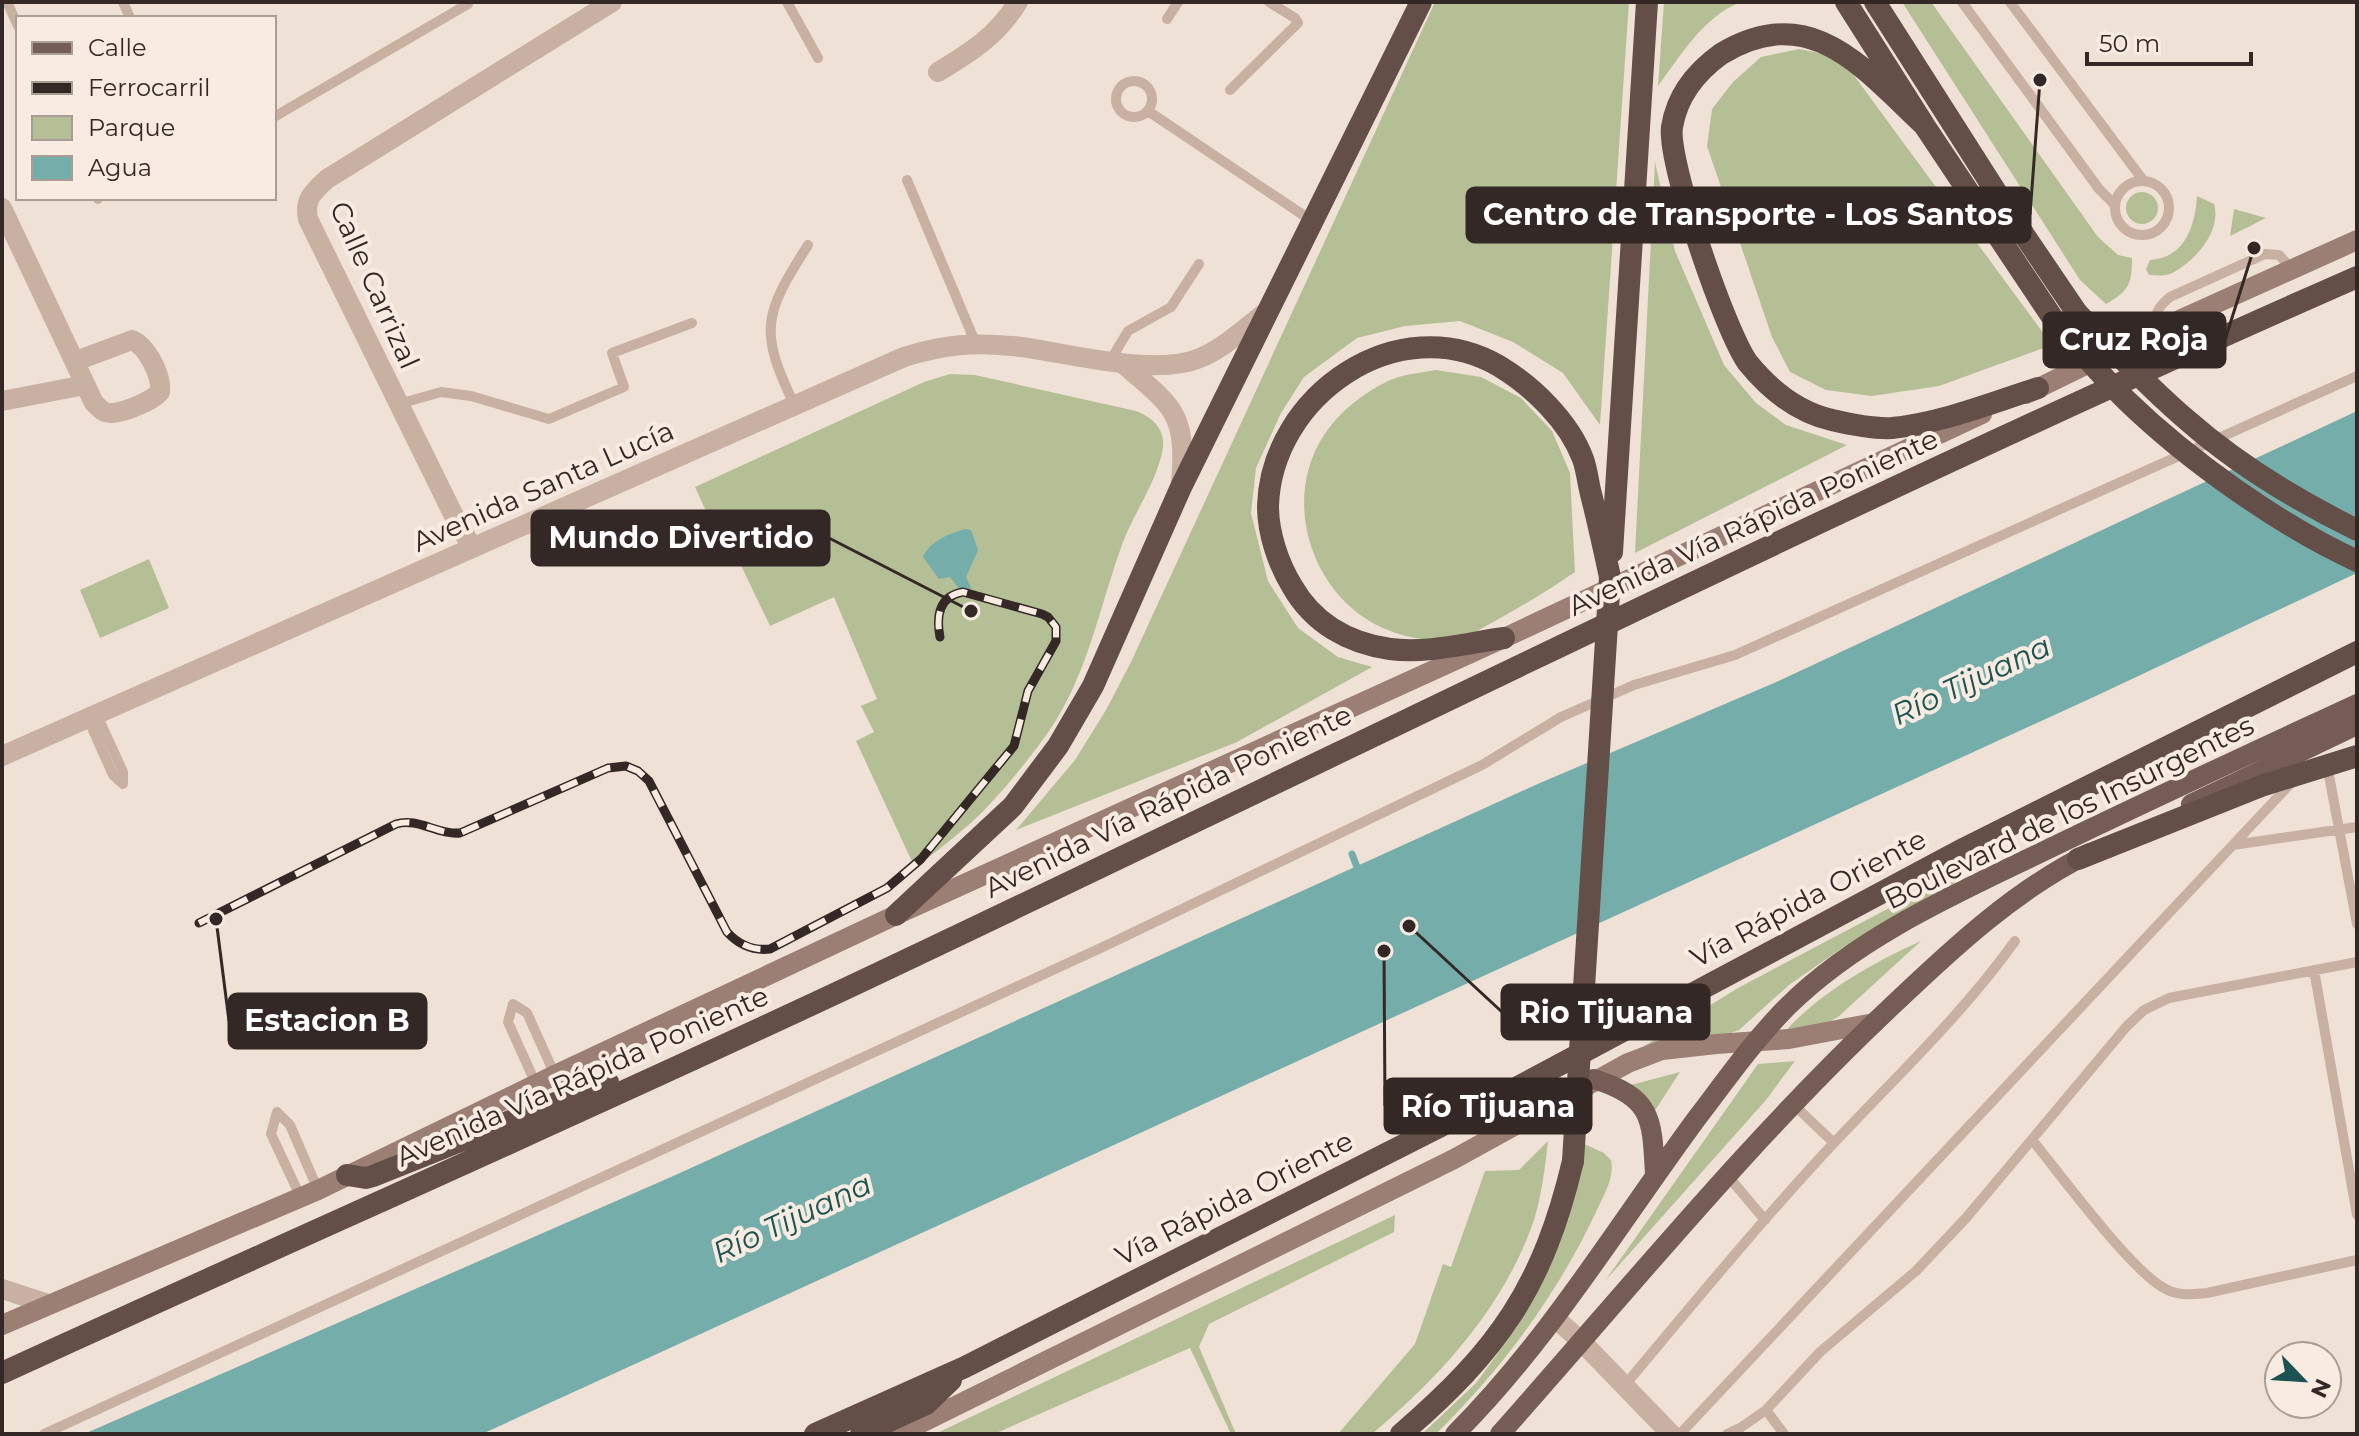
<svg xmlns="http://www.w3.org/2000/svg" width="2359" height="1436" font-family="Montserrat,sans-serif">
  <rect width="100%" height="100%" fill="#f0e1d6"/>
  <path fill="#b5bf96" d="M 1435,2 L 1629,2 L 1600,425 L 1563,373 L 1513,342 L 1460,321 L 1405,326 L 1357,338 L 1304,377 L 1281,413 L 1256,468 L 1251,513 L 1268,581 L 1298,628 L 1338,657 L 1372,667 L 1237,742 L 1016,830 L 1075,760 L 1106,710 L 1131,662 Z
    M 1664,2 L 1741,2 C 1704,16 1681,55 1658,86 Z
    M 1902,2 L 1931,2 L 2098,237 L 2118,255 L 2132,258 C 2132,284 2129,291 2106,304 L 2080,280 Z
    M 1799,49 L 1825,54 L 1850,70 L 2052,345 L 1939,386 L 1872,396 L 1826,390 L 1790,372 L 1772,337 L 1707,146 L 1712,109 L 1733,82 L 1761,57 Z
    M 1655,162 L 1675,251 L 1724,365 L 1756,403 L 1786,425 L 1847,445 L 1635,553 Z
    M2126 208a16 16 0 1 1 32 0a16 16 0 1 1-32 0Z
    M 2197,196 L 2214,204 C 2222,230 2196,260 2174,272 C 2166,277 2158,275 2149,275 L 2146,269 L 2150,260 C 2185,258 2195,226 2197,196 Z
    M 2234,209 L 2266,218 L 2230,236 Z
    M 1436,370 L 1481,377 L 1521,398 L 1552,431 L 1570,473 L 1575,572 C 1546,592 1517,609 1486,626 C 1478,630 1468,638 1459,640 C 1436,643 1414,639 1393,632 C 1316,606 1278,505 1324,435 C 1340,411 1362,394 1388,381 C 1402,374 1421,373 1436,370 Z
    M 950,374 L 975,375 L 1136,411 C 1152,417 1165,429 1163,447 C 1159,478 1134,513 1123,542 C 1099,607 1088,676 1047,734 C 1025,764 999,797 972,822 C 954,838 934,853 915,868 L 856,741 L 874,732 L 861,706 L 877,699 L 834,597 L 770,626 L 736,555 L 728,559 L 695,487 L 924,382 Z
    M 149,559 L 169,608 L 100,638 L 80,590 Z
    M 1980,860 L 1951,886 L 1842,948 L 1789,985 L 1739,1030 L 1725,1035 L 1644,1046 L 1738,988 Z
    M 1921,941 L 1838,1017 L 1814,1030 L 1780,1037 C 1817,994 1870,964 1921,941 Z
    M 1795,1061 L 1766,1100 L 1605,1281 L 1758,1064 Z
    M 1680,1072 L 1652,1115 L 1627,1086 Z
    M 1548,1141 C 1545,1167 1542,1194 1534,1220 C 1504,1307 1441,1376 1372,1434 L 1338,1434 L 1415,1344 L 1443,1264 L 1451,1267 L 1485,1171 L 1519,1170 Z
    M 1582,1143 L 1604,1153 L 1611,1160 C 1615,1178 1603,1196 1596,1212 C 1557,1295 1502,1369 1436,1434 L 1422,1434 L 1476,1383 L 1515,1330 L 1532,1299 Z
    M 1395,1215 L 1394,1232 L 1209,1324 L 1199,1347 L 1236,1434 L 1231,1434 L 1190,1348 L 994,1434 L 935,1434 Z"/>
  <path fill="#75adaa" d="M 2357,411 L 2357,573 L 2098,695 L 482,1434 L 84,1434 L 671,1177 L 1540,783 L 1774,683 Z
    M 965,529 L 971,530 L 978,550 L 966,577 L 971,588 L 963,594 L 950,577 L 939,579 L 923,557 C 930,541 949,534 965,529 Z"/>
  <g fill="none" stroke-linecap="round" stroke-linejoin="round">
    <path stroke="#75adaa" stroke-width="7" d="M 1352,854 L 1360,875"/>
    <path stroke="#c8b0a2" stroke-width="10" d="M 7,2 L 18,26
      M 123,2 L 130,18
      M 787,2 L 818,58
      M 1962,2 L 2099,189 L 2114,204
      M 2010,2 L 2143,180
      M 1167,19 L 1178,2
      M1116 99a18 18 0 1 1 36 0a18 18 0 1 1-36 0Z
      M 1230,90 L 1298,23 L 1295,18 L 1269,2
      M 1148,111 L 1312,221
      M 274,117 L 468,4
      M 907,180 L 976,344
      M2115 208a27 27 0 1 1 54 0a27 27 0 1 1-54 0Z
      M 97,198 L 98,199
      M 2157,330 C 2154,314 2157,308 2170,297 L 2265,254 L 2279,255 L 2291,268
      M 1110,361 L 1128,331 L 1171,307 L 1199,264
      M 399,404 L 441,392 L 471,396 L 549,419 L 624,387 L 612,353 L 692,323
      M 795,406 C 758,330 764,314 808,245
      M 97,715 L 123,772 L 123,784
      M 88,719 L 113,775 L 123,784
      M 2327,765 L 2357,924
      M 2233,845 L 2357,827
      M 2314,970 L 2357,1215
      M 536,1084 L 508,1022 L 513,1004 L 527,1013 L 555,1075
      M 1793,1104 L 1834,1143
      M 277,1112 L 271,1134 L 301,1198
      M 277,1112 L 290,1125 L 318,1190
      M 2032,1140 C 2059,1172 2136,1279 2170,1291 C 2182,1296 2194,1294 2207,1293 L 2357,1260
      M 1728,1176 L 1765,1220
      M 1625,1385 C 1693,1304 1760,1222 1832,1145 C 1895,1078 1962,1015 2015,941
      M 1766,1410 L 1784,1434
      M 44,1434 L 1105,946 L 1482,765 L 1561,717 L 1634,685 L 1735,655 L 2357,376
      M 1680,1434 L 2292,782
      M 1727,1434 L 1740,1428 L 1766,1410 L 1820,1352 L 1916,1271 L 1966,1218 L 2127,1026 L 2144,1010 L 2169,998 L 2357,962"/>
    <path stroke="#c8b0a2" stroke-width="20" d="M 938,72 C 971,52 997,36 1018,2
      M 2,208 L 94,403 C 98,406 100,410 105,412 C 117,417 152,401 160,392 C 162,376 147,346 132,340 L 76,361
      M 1122,363 C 1173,407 1187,412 1181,483
      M 2,401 L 85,385
      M 472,547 L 456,520 L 308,219 C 304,199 313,192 327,179 L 612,2
      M 2,756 L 904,357 C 943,345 970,342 1012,346 C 1063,351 1152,378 1200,358 C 1225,348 1248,325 1270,309"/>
    <path stroke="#c8b0a2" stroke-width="20" d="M 2,1289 L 48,1304
      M 1555,1318 L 1582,1342 L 1671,1434"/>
    <path stroke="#9b7f74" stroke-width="20" d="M 2026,394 L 2157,330 L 2357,240
      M 2,1325 L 318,1190 L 555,1075 L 896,915 L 1504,638 L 1982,414
      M 899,1434 L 1454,1159 L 1628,1063 L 1662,1050 L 1716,1044 L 1789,1039 L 1874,1023"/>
    <path stroke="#755d55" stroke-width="20" d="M 2191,804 L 2357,725
      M 1594,1079 C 1653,1098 1652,1118 1655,1175
      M 1455,1434 C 1549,1340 1618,1225 1697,1118 C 1726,1080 1754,1040 1788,1006 C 1858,937 1953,895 2040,853 C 2145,802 2251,753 2357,704
      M 1500,1434 C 1629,1289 1752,1137 1894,1004 C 1953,948 2016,889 2090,853"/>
    <path stroke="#644f48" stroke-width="22" d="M 1846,2 L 1924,125 L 2056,323
      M 1875,2 L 2012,217 L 2077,313
      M 1924,125 C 1862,67 1810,0 1721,54 C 1696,72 1677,96 1672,127 C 1667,162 1726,334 1748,363 C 1770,390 1797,412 1832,420 C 1849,424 1874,429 1892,428 C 1942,423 1991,403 2038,388
      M 1612,552 L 1647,2
      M 1504,638 C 1467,643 1427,654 1390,649 C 1348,643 1313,623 1292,586 C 1278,563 1268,533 1268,506 C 1271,396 1398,307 1499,366 C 1532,386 1569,421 1583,459 C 1587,470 1588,483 1591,494 C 1598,522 1604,549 1610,577
      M 2078,859 L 2261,786 L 2357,756
      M 896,915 L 1013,806 L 1058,746 L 1093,686 L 1181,487 L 1421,2
      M 347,1175 L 366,1178 L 373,1176 L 608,1082
      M 2,1373 C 283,1244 566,1120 845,989 C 1349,751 1847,501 2357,277
      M 815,1434 L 965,1367 L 1518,1087 L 1965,848 L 2357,652
      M 861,1434 L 926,1404 L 951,1380
      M 1401,1434 C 1499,1350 1543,1287 1573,1161"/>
    <defs>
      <path id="rail" d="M 199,923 L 396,824 C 417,817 438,835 460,833 L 608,768 L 626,766 L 638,771 L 649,781 L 727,932 C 738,944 753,951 770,949 L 887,888 L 921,859 L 1014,746 L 1028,691 L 1056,641 L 1056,627 L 1048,617 L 1042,614 L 963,592 C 939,596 936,616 940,637"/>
    </defs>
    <use href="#rail" stroke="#332825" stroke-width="9"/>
    <use href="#rail" stroke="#f8ece2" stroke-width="6" stroke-dasharray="18" stroke-linecap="butt"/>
    <path stroke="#644f48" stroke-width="22" d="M 2077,313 C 2113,349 2148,387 2187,420 C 2238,465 2296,500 2357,530
      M 2056,323 C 2079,349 2101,376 2126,400 C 2188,460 2279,525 2357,561
      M 1573,1161 L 1610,577"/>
  </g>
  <g text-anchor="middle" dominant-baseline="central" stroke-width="8" stroke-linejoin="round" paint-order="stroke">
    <g font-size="28" fill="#332825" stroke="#f8ece2">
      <text transform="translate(375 285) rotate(66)">Calle Carrizal</text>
      <text transform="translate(543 486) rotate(-24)">Avenida Santa Lucía</text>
      <text transform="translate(1753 522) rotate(-25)">Avenida Vía Rápida Poniente</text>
      <text transform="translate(1168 801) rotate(-26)">Avenida Vía Rápida Poniente</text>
      <text transform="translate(2069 812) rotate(-26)">Boulevard de los Insurgentes</text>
      <text transform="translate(1808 898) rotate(-28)">Vía Rápida Oriente</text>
      <text transform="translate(582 1076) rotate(-24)">Avenida Vía Rápida Poniente</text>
      <text transform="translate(1234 1198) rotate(-27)">Vía Rápida Oriente</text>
    </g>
    <g font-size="30" font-style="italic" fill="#1b5352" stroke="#f8ece2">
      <text transform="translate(1971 680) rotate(-25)">Río Tijuana</text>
      <text transform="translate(792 1218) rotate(-25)">Río Tijuana</text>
    </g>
  </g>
  <path fill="none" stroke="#332825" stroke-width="3" d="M2040 80L2030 215M2254 248L2225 340M971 611L829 538M1409 926L1502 1012M216 919L229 1021M1384 951L1385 1106"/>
  <g fill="#332825" stroke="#f8ece2" stroke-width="3">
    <circle cx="2040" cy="80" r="8"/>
    <circle cx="2254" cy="248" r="8"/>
    <circle cx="971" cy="611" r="8"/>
    <circle cx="1409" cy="926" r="8"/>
    <circle cx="216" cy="919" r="8"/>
    <circle cx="1384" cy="951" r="8"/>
  </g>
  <g fill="#332825" stroke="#332825" stroke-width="3">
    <rect x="1467" y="188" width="563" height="54" rx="8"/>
    <rect x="2044" y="313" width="181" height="54" rx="8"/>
    <rect x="532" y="511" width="297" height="54" rx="8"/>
    <rect x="1502" y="985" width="207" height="54" rx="8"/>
    <rect x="229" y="994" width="197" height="54" rx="8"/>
    <rect x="1385" y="1079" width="206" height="54" rx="8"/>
  </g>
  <g font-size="30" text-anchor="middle" font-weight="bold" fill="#fff">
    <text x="1748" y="225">Centro de Transporte - Los Santos</text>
    <text x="2134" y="350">Cruz Roja</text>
    <text x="681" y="548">Mundo Divertido</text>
    <text x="1606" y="1023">Rio Tijuana</text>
    <text x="327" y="1031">Estacion B</text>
    <text x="1488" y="1117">Río Tijuana</text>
  </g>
  <rect width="2359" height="1436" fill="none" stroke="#332825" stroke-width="8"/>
  <rect x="16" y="16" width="260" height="184" fill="#f8ece2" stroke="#a99e96" stroke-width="2"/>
  <rect x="32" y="42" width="40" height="12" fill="#755d55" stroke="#a99e96" stroke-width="2"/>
  <text x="88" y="56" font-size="24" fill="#332825">Calle</text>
  <rect x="32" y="82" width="40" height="12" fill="#332825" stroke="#a99e96" stroke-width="2"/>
  <text x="88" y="96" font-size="24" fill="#332825">Ferrocarril</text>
  <rect x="32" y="116" width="40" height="24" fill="#b5bf96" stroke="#a99e96" stroke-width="2"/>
  <text x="88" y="136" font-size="24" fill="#332825">Parque</text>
  <rect x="32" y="156" width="40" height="24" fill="#75adaa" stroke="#a99e96" stroke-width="2"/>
  <text x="88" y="176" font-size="24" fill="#332825">Agua</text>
  <g transform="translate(2303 1380) rotate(115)"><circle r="38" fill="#f8ece2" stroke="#a99e96" stroke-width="2"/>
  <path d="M0-6L14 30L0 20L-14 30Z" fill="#1b5352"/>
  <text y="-12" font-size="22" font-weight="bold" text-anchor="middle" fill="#332825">N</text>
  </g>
  <path d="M2087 52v12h164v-12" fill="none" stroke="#332825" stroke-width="4"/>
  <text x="2099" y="52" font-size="24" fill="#332825" stroke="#f8ece2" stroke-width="6" paint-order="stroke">50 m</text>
</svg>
